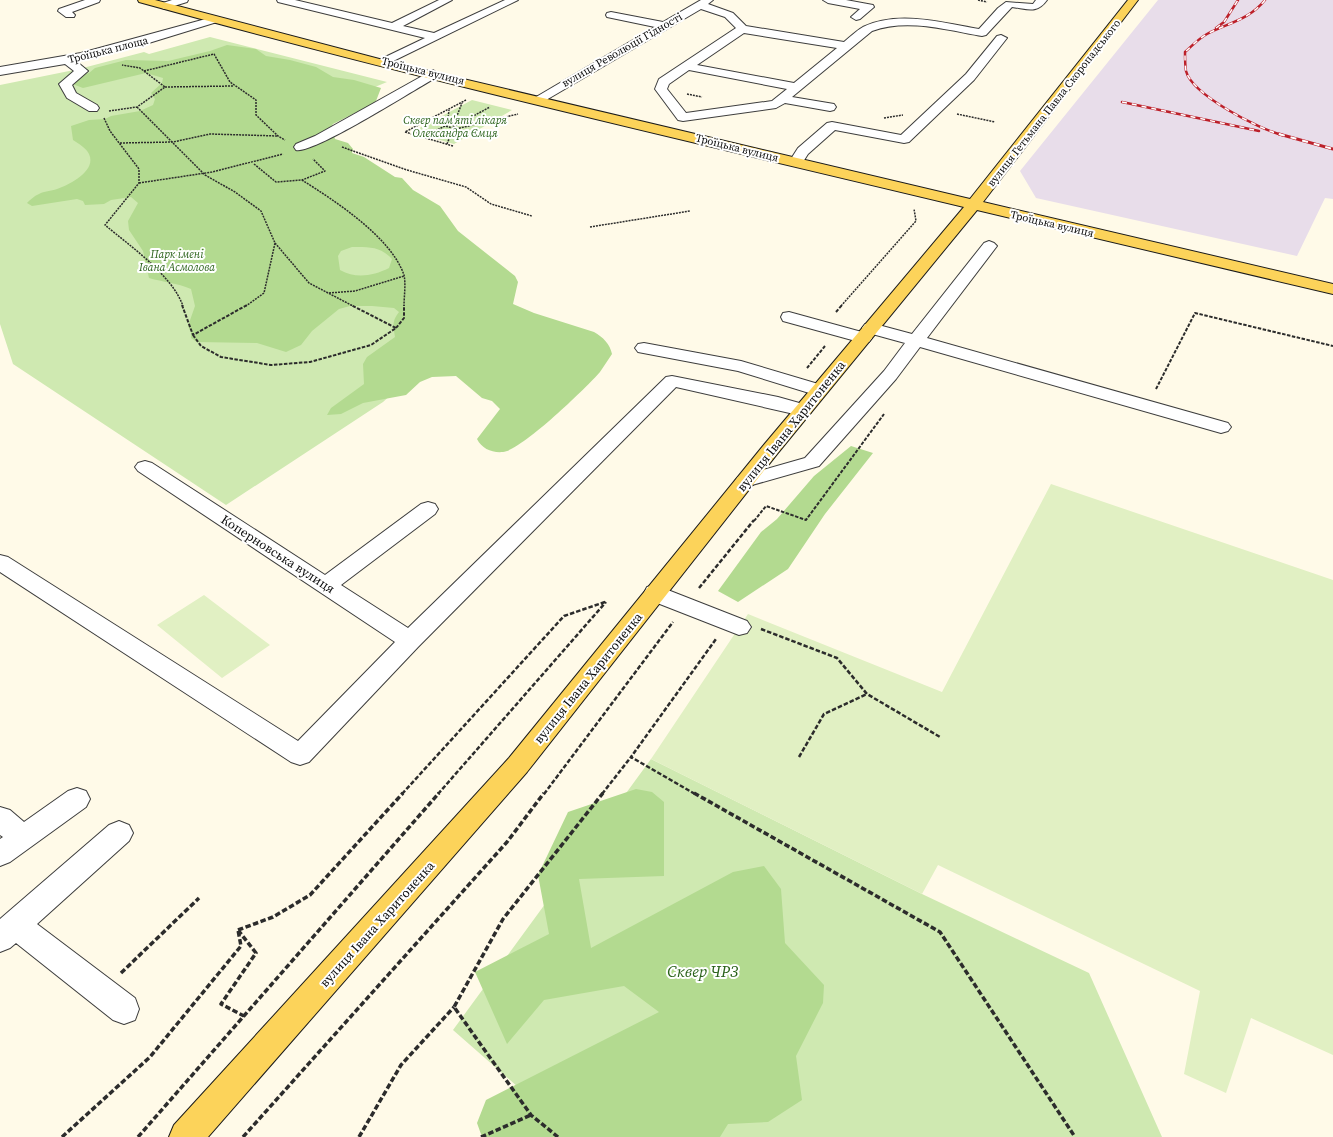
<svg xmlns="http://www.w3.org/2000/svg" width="1333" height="1137" font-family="'Source Serif 4',serif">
  <rect width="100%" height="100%" fill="#fffae8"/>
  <path fill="#e8ddea" d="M 1158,0 L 1333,0 L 1333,199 L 1325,198 L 1297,256 L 1036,198 L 1020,171 Z"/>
  <path fill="#cfe9b1" d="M 210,37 L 387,82 L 291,122 L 396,245 L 441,350 L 383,402 L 226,505 L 13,364 L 0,324 L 0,85 L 79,69 L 144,52 L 149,54 Z
    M 472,100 L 512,110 L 454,144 L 412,132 Z
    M 651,759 L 922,894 L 1089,973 L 1162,1137 L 575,1137 L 453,1030 Z"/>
  <path fill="#b3da90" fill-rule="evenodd" d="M 227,45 L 256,49 L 266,56 L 290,60 L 316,67 L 333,77 L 354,80 L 381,88 L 376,101 L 371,105 L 333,124 L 331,127 L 335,139 L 348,143 L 353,149 L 352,153 L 364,157 L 395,177 L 402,178 L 413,190 L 440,206 L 458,231 L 515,276 L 518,282 L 513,304 L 534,313 L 594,332 C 603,337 610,344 612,354 C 608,360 604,366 600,372 C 586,388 522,450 503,452 C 492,453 482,449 477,439 L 500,409 L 492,401 L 482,398 L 456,376 L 432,377 L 420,382 L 406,395 L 363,403 L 341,414 L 327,415 L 331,408 L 364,384 L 363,364 L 367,357 L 395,337 C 393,325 392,321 399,312 L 394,308 L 372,306 L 350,306 L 339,309 L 312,331 L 301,345 L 286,352 L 257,343 L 197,342 L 191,338 L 191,332 L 188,326 L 195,306 L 191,289 C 177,283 163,282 149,278 L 143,251 L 129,230 L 128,221 L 138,203 L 131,197 L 111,200 L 104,204 L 85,205 L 83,201 L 77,199 L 32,206 L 27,203 C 30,200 34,196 39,194 C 44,191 51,191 57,189 C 69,185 97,171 89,154 C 86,148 79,144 73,140 L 71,126 L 89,120 L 105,119 L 111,116 L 140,111 L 153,105 L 155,99 L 151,93 L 162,83 L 163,78 L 146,73 L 83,88 L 62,80 L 89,73 L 95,68 L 126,60 L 168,61 L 210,51 ZM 352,247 C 368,247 380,246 392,259 L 389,268 C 373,276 356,279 340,270 L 338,256 L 341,251 Z
    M 851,446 L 873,453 L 825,514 L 788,569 L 738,602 L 718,591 L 761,532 L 777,519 L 814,476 Z
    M 636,789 L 652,792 L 664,802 L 664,876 L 579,879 L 591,948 L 733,872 L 764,866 L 781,889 L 785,943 L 824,985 L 823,1003 L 796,1056 L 802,1100 L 768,1122 L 728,1124 L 720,1137 L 482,1137 L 477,1123 L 486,1100 L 659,1012 L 624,986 L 544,1000 L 507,1044 L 475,972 L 549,934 L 538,875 L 568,812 Z"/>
  <path fill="#e1f0c3" d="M 1051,484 L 1333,580 L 1333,1055 L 1251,1018 L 1226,1093 L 1184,1074 L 1200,991 L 938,865 L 922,894 L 651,759 L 748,614 L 942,692 Z
    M 204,595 L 270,645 L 222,678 L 157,625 Z"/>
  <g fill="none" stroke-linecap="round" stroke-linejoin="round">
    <defs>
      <path id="minor" d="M 85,0 L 100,0 L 99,2 L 72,12 L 75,15 L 74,17 L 66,17 L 58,11 L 59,9 Z
        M 172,0 L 188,0 L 187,2 L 164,9 L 159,6 L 160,4 Z
        M 277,0 L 295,0 L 392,23 L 439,0 L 452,0 L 403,26 L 434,33 L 505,0 L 518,0 L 383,66 L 379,64 L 377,62 L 379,60 L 425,38 L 278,2 Z
        M 701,0 L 713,0 L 708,4 L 733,13 L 746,26 L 844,42 C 850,37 856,31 863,27 C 898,10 943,23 979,29 L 998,8 L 1006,2 L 1033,4 L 1036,0 L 1047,0 C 1037,14 1028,9 1012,7 L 986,35 L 982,36 C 947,30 907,18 872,31 L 792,97 L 834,104 L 836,107 L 834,110 L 830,111 L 785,103 L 776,108 L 683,121 L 678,120 L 655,89 L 659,79 L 736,28 L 725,17 L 701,9 L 541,103 L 537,104 L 531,100 L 655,27 L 607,17 L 606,15 L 607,13 L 611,12 L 663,22 ZM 744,33 L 837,48 L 794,83 L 697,65 ZM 689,70 L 787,89 L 772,101 L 686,113 L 667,89 L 669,84 Z
        M 823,0 L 846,0 L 873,5 L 874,7 L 860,19 L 856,20 L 851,17 L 860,9 L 828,3 Z
        M 213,17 L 217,18 L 218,20 L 217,22 L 139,46 L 76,61 L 88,71 L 72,85 L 76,93 L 97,105 L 99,108 L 97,111 L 89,111 L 67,98 L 59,84 L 74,71 L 65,64 L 0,75 L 0,67 L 81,53 Z
        M 1001,35 L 1007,38 L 974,80 L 909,142 L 904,143 L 835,130 L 808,154 L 801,165 L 791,165 L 789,162 L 798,148 L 827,123 L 832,122 L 901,135 L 966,74 L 997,36 Z
        M 433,70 L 439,74 L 437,77 C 415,89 314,154 296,150 L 294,147 L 296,144 L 315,136 Z
        M 989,241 L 994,243 L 997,246 L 927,338 L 1228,423 L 1231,427 L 1228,431 L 1221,433 L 920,347 L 896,379 L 819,466 L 745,487 L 738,485 L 735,481 L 738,477 L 805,458 L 884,371 L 905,343 L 865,332 L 862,328 L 865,324 L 871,323 L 912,334 L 984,243 Z
        M 789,312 L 869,334 L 872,338 L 869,342 L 863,343 L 783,321 L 781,317 L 783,313 Z
        M 644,343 L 741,361 L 825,386 L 828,390 L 825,394 L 819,396 L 738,371 L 638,352 L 635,348 L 638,344 Z
        M 672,376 L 778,397 L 810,406 L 812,410 L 810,414 L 803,416 L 676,387 L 418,647 L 309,762 L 300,765 L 291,762 L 0,572 L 0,555 L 8,557 L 298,741 L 395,642 L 138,471 L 135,467 L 138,463 L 145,461 L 152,463 L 325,575 L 421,504 L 428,502 L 435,504 L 438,509 L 435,514 L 341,585 L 408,628 L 666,377 Z
        M 655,585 L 747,621 L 751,627 L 747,633 L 739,635 L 647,599 L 644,593 L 647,587 Z
        M 77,788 L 86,791 L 90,799 L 86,807 L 10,862 L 0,866 L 0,839 L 3,837 L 0,835 L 0,807 L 10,810 L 24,822 L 68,791 Z
        M 119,821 L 129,825 L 133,833 L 129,841 L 37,924 L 135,998 L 139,1009 L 135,1020 L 124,1024 L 113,1020 L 16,943 L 10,948 L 0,952 L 0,919 L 109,825 Z"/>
      <path id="major" d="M 138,0 L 155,0 L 387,61 L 970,199 L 1128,0 L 1138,0 L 983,202 L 1333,284 L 1333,294 L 977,210 L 777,454 L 527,772 L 208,1137 L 169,1137 L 174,1125 L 509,758 L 763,446 L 964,207 C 689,141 412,78 139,2 Z"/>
    </defs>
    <use href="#minor" stroke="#3d3d3d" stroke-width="2"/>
    <use href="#major" stroke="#1b1b1b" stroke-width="2"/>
    <path stroke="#2c2c2c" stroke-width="1.5" stroke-dasharray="2 1" stroke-linecap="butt" d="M 978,0 L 987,2
      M 144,71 L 214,54 L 230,82 L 256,100 L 256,115 L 278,136 L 285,140
      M 165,87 L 233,86
      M 687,94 L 702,97
      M 137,107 L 205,175 L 235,192 L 261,211 L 275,243 L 264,293 L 246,306
      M 109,111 L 137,107 L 165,87 L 140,68 L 122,65
      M 957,114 L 995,122
      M 104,118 L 110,131 L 139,169 L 139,183 L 105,225 C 130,246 172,275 183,306
      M 884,118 L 903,115
      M 447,126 L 449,110
      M 453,126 L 462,103
      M 453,127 L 490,107
      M 456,129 L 518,114
      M 412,133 L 435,132 L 448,134 L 456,129 L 445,126 L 435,131
      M 120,143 L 173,142 L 210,134 L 278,136
      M 447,144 L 451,134
      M 453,146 L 405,132 L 466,100
      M 342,147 L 407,170 L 466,187 L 491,204 L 532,216
      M 254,164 L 276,182 L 302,180 L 325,171 L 313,159
      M 302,180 C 335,201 391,237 404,275 C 406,284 404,297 404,306
      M 139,183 L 212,172 L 283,154
      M 590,227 L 690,211
      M 275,243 L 309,283 L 353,306
      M 329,293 L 355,291 L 404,276
      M 841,306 L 916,221 L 914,209"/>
    <path stroke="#2c2c2c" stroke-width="2" stroke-dasharray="3.5 1.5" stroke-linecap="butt" d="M 182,305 L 193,335 L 247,305
      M 836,312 L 842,305
      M 396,328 L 404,318 L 404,305
      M 193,335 L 201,346 L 221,357 L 271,365 L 310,362 L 371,345 L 396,328 L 351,305
      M 807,368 L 825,346
      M 1156,389 L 1195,313 L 1333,346
      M 754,521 L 766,506 L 806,520 L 884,414"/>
    <path stroke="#2c2c2c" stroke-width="2.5" stroke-dasharray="4.5 2" stroke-linecap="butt" d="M 699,588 L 754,520
      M 761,629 L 837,658 L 867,694 L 940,737
      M 799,757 L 824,714 L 867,694
      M 402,794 L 564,616 L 605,602
      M 438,794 L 606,602
      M 544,794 L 673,622
      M 602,794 L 631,757
      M 695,794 L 631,757 L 716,639"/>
    <path stroke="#2c2c2c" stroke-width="3.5" stroke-dasharray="5.5 2.5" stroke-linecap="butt" d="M 694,793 L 940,932 L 1075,1137
      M 238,930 L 273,917 L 310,895 L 403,793
      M 238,930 L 256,953 L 221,1004 L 244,1016
      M 121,973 L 199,898
      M 62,1137 L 150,1057 L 241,946 L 238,930
      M 138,1137 L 439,793
      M 243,1137 L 507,842 L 544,793
      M 359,1137 L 401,1065 L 454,1007
      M 481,1137 L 531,1115
      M 558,1137 L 531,1115 L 454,1007 L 503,919 L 603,793"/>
    <use href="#minor" fill="#fff" fill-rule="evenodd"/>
    <use href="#major" fill="#fcd35a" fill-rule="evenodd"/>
    <defs>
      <path id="rail-far1" d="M 1265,0 C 1249,20 1228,23 1207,34 C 1198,39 1192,46 1185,52 C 1185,58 1185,65 1186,71 C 1192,95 1259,129 1282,135
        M 1216,28 L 1224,22 L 1238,0
        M 1122,102 L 1259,131"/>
      <path id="rail" d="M 1279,134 L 1333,149"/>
    </defs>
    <use href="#rail-far1" stroke="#bc202a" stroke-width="2.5"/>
    <use href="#rail" stroke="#bc202a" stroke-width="3"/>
    <use href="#rail-far1" stroke="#fff" stroke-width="1.5" stroke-dasharray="5" stroke-linecap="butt"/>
    <use href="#rail" stroke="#fff" stroke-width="2" stroke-dasharray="6" stroke-linecap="butt"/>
  </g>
  <g text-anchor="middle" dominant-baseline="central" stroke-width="4" stroke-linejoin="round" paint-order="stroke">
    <g font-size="11" fill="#0a0a0a" stroke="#fff">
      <text transform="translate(108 50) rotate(-14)">Троїцька площа</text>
      <text transform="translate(622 50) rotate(-30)">вулиця Революції Гідності</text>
      <text transform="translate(423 71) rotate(14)">Троїцька вулиця</text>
      <text transform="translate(1054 103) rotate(-52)">вулиця Гетьмана Павла Скоропадського</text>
      <text transform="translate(737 148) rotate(14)">Троїцька вулиця</text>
      <text transform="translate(1052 224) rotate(13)">Троїцька вулиця</text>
    </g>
    <g font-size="11" font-style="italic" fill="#2a621a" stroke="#fff">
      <text x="455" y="120">Сквер пам'яті лікаря<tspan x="455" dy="13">Олександра Ємця</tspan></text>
      <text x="177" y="254">Парк імені<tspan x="177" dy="13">Івана Асмолова</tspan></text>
    </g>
    <g font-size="13" fill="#0a0a0a" stroke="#fff">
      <text transform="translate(791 426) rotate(-51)">вулиця Івана Харитоненка</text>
      <text transform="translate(278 554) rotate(33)">Коперновська вулиця</text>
      <text transform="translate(588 678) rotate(-51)">вулиця Івана Харитоненка</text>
      <text transform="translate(377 924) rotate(-48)">вулиця Івана Харитоненка</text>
    </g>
    <g font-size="16" font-style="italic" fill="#2a621a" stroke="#fff">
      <text x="703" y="971">Сквер ЧРЗ</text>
    </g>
  </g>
</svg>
